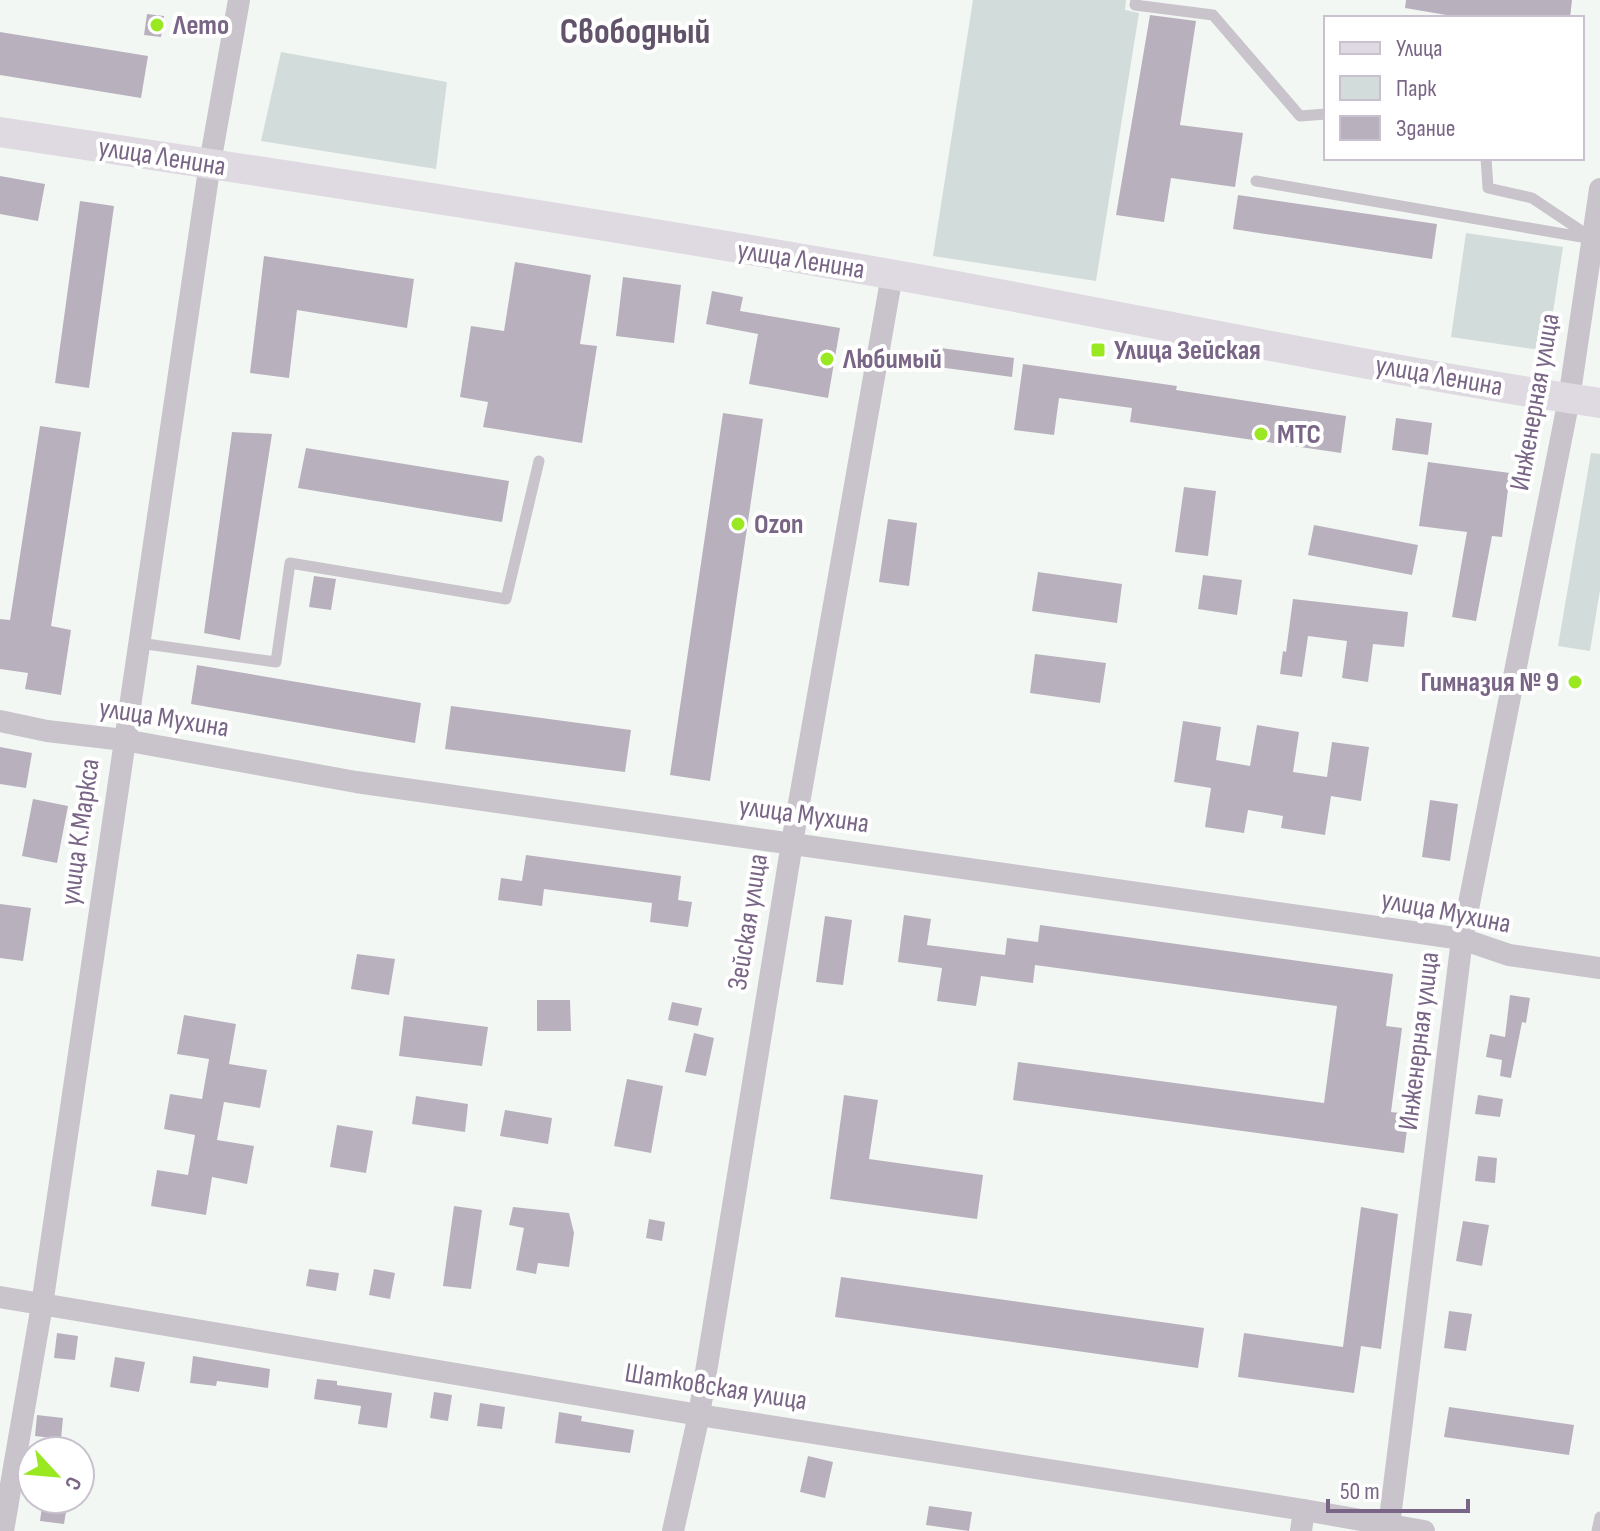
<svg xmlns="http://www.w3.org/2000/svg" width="1600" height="1531" font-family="'Sofia Sans Condensed',sans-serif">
  <rect width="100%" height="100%" fill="#f3f7f4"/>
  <path fill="#d2dcda" d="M 973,0 L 1126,0 L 1125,10 L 1139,13 L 1096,281 L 933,256 Z
    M 281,52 L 447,82 L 436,169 L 261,141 Z
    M 1466,233 L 1563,247 L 1547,351 L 1451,337 Z
    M 1591,453 L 1600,454 L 1600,590 L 1590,651 L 1558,646 Z"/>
  <path fill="#b8b1bd" d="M 1406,0 L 1572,0 L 1570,18 L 1464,18 L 1405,8 Z
    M 147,14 L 164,16 L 161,37 L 144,35 Z
    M 1150,15 L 1196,21 L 1180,125 L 1243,133 L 1235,187 L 1171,178 L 1164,222 L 1116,215 Z
    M 0,32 L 148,56 L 141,98 L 0,75 Z
    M 0,176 L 45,184 L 38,221 L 0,214 Z
    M 1238,195 L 1437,224 L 1432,259 L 1233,229 Z
    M 80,201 L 114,206 L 89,388 L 55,383 Z
    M 264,256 L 414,279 L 407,328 L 297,310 L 289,378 L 250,373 Z
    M 515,262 L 591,275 L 580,344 L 597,346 L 582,443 L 483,427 L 488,402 L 460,397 L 471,326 L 504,331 Z
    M 623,277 L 681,285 L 674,343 L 616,336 Z
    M 712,291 L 743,297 L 740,311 L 840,328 L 828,398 L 749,384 L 758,334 L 706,324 Z
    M 934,347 L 1014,358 L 1012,377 L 931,366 Z
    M 1023,364 L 1177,386 L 1176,390 L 1346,416 L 1341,453 L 1130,422 L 1132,408 L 1059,398 L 1054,435 L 1014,430 Z
    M 723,413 L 763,419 L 710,781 L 670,775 Z
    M 1396,418 L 1432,423 L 1428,455 L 1392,450 Z
    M 40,426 L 81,432 L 51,626 L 71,630 L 61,695 L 25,689 L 28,673 L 0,669 L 0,619 L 10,620 Z
    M 232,432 L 272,434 L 240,640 L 204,633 Z
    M 306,448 L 509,481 L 502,522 L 298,488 Z
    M 1428,462 L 1510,473 L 1502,537 L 1492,536 L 1476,621 L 1452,617 L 1467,532 L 1419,526 Z
    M 1184,487 L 1216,491 L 1208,556 L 1175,552 Z
    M 888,519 L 917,523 L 909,586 L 879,582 Z
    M 1314,525 L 1418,545 L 1412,575 L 1308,555 Z
    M 1038,572 L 1122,584 L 1117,623 L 1032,611 Z
    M 1203,575 L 1242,580 L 1237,615 L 1198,609 Z
    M 314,576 L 336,579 L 331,610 L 309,607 Z
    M 1293,599 L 1408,612 L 1404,647 L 1373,644 L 1368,682 L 1342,678 L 1347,641 L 1308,636 L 1302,677 L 1280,674 L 1283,651 L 1286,652 Z
    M 1035,654 L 1106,663 L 1100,703 L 1030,693 Z
    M 197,665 L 421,703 L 415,743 L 191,704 Z
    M 451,706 L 631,730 L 625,772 L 445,749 Z
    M 1183,721 L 1221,727 L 1216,760 L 1250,766 L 1257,725 L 1299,732 L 1293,772 L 1327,777 L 1332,742 L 1369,747 L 1361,801 L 1331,796 L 1325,835 L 1281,828 L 1283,816 L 1248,810 L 1244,833 L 1205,827 L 1211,788 L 1174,782 Z
    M 0,747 L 32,753 L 26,788 L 0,784 Z
    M 33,799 L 68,806 L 57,863 L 22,856 Z
    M 1430,800 L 1458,804 L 1450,861 L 1422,857 Z
    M 526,855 L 681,876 L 678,900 L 692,902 L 688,927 L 650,922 L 652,903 L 544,889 L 542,906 L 498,900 L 501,878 L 522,881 Z
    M 0,904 L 31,908 L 23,961 L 0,958 Z
    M 904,915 L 931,919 L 927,945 L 1005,955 L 1007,938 L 1038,942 L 1040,925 L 1393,974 L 1386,1026 L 1402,1028 L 1391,1112 L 1409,1114 L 1404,1153 L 1013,1100 L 1018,1062 L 1324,1103 L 1337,1006 L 1035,965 L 1033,983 L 981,976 L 976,1006 L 937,1001 L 942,968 L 898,962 Z
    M 825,916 L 852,920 L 843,985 L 816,982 Z
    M 357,954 L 395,959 L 389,995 L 351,989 Z
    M 1510,995 L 1530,998 L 1526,1023 L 1522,1022 L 1511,1078 L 1500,1076 L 1502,1060 L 1486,1057 L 1490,1034 L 1505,1037 Z
    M 537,1000 L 570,1000 L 571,1031 L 537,1031 Z
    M 672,1002 L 702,1008 L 698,1026 L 668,1020 Z
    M 184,1015 L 236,1024 L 229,1064 L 267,1070 L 260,1108 L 224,1102 L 217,1140 L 254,1146 L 247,1184 L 212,1177 L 206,1215 L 151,1206 L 157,1170 L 188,1175 L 195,1135 L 164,1129 L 170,1094 L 202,1099 L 209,1059 L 177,1054 Z
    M 404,1016 L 488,1027 L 482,1066 L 399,1056 Z
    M 694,1033 L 714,1038 L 706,1076 L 685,1072 Z
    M 627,1079 L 663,1086 L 651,1153 L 614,1146 Z
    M 844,1095 L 878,1100 L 869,1159 L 983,1175 L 977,1219 L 830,1199 Z
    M 1478,1095 L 1503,1099 L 1500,1117 L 1475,1114 Z
    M 416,1096 L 468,1104 L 465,1132 L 412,1124 Z
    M 505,1110 L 552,1118 L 548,1144 L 500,1136 Z
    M 337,1125 L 373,1131 L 366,1173 L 330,1167 Z
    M 1478,1156 L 1497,1158 L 1495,1183 L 1475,1181 Z
    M 454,1206 L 482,1210 L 471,1289 L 443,1286 Z
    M 513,1207 L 569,1213 L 574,1233 L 569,1267 L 538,1263 L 536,1274 L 516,1270 L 524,1228 L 509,1225 Z
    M 1361,1207 L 1398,1214 L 1381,1349 L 1361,1346 L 1354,1393 L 1238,1377 L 1244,1333 L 1343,1347 Z
    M 649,1219 L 665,1222 L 662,1241 L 646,1238 Z
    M 1463,1221 L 1489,1225 L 1482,1266 L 1456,1261 Z
    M 309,1269 L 339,1273 L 336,1291 L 306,1286 Z
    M 374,1269 L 395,1273 L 390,1299 L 369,1295 Z
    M 841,1277 L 1204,1328 L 1198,1368 L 835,1317 Z
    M 1449,1311 L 1472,1314 L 1466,1351 L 1444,1348 Z
    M 57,1333 L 78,1336 L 75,1360 L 54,1358 Z
    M 193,1356 L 270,1369 L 268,1388 L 217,1381 L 216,1386 L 190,1383 Z
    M 115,1357 L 145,1362 L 139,1392 L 110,1387 Z
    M 317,1379 L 337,1381 L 337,1385 L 392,1393 L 387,1428 L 358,1424 L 361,1406 L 314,1399 Z
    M 434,1392 L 452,1395 L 448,1421 L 430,1418 Z
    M 480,1403 L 505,1407 L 502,1429 L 477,1426 Z
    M 1449,1407 L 1574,1425 L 1569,1455 L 1444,1437 Z
    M 559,1412 L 582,1416 L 581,1421 L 634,1430 L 630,1453 L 555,1443 Z
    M 37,1415 L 63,1418 L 61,1439 L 35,1436 Z
    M 808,1456 L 833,1462 L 825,1498 L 800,1492 Z
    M 43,1499 L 68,1499 L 64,1524 L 40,1521 Z
    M 929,1506 L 972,1512 L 969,1531 L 926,1525 Z"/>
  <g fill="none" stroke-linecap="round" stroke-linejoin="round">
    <path stroke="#c9c4cb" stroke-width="11" d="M 1136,0 L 1135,5 L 1213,15 L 1300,116 L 1326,114
      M 1486,158 L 1488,188 L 1532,198 L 1589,236
      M 1256,181 L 1593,239
      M 139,643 L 276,662 L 290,563 L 506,599 L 539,461
      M 1597,1531 L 1600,1517"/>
    <path stroke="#c9c4cb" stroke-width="22" d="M 0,721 L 47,731 L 124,740 L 356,782 L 1462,939 L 1509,955 L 1600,968
      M 0,1297 L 699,1415 L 1304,1510 L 1424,1531
      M 1389,1526 L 1462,939 L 1569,399 L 1600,189
      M 3,1531 L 42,1305 L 210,163 L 239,0
      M 673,1531 L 699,1415 L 792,843 L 892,275
      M 1301,1531 L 1304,1510"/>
    <path stroke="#dfd9e1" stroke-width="30" d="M 0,132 C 306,178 613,225 918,279 C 1145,320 1371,369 1600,403"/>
  </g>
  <g fill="#99e822" stroke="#fff" stroke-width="3">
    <circle cx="157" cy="25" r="8"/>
    <rect x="1090" y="342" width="16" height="16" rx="4"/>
    <circle cx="827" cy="359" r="8"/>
    <circle cx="1261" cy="434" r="8"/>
    <circle cx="738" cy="524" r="8"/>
    <circle cx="1575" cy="682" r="8"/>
  </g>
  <g text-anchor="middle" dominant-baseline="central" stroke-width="8" stroke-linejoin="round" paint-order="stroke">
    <g font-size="28" font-weight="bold" fill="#796585" stroke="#fff" text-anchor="start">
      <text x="173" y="25">Лето</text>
      <text x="1114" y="350">Улица Зейская</text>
      <text x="843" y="359">Любимый</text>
      <text x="1277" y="434">МТС</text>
      <text x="754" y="524">Ozon</text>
      <text x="1559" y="682" text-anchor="end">Гимназия № 9</text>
    </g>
    <g font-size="28" fill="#796585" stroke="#fff">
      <text transform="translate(162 157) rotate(9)">улица Ленина</text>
      <text transform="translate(801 260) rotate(9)">улица Ленина</text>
      <text transform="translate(1439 376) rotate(10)">улица Ленина</text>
      <text transform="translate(1535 402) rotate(-80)">Инженерная улица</text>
      <text transform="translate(164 718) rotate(9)">улица Мухина</text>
      <text transform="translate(804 815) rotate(8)">улица Мухина</text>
      <text transform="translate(80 832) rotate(-82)">улица К.Маркса</text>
      <text transform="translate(1446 912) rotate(11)">улица Мухина</text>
      <text transform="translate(748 922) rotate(-81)">Зейская улица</text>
      <text transform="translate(1419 1041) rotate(-83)">Инженерная улица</text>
      <text transform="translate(716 1387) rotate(9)">Шатковская улица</text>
    </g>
    <g font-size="36" font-weight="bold" fill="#61536a" stroke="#fff">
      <text x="635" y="32">Свободный</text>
    </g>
  </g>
  <rect x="1324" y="16" width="260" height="144" fill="#ffffff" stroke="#c9c1ce" stroke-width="2"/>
  <rect x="1340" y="42" width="40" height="12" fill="#dfd9e1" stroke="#c9c1ce" stroke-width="2"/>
  <text x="1396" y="56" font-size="24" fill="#796585">Улица</text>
  <rect x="1340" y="76" width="40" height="24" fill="#d2dcda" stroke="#c9c1ce" stroke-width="2"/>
  <text x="1396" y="96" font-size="24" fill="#796585">Парк</text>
  <rect x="1340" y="116" width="40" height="24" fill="#b8b1bd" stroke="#c9c1ce" stroke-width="2"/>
  <text x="1396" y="136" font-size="24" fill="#796585">Здание</text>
  <g transform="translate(56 1475) rotate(116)"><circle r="38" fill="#ffffff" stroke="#c9c1ce" stroke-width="2"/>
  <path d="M0-6L14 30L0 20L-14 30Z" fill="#99e822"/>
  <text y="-12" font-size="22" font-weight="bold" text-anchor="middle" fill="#796585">С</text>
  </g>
  <path d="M1328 1499v12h140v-12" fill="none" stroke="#796585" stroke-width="4"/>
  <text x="1340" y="1499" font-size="24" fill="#796585" stroke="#ffffff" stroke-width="6" paint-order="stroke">50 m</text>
</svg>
